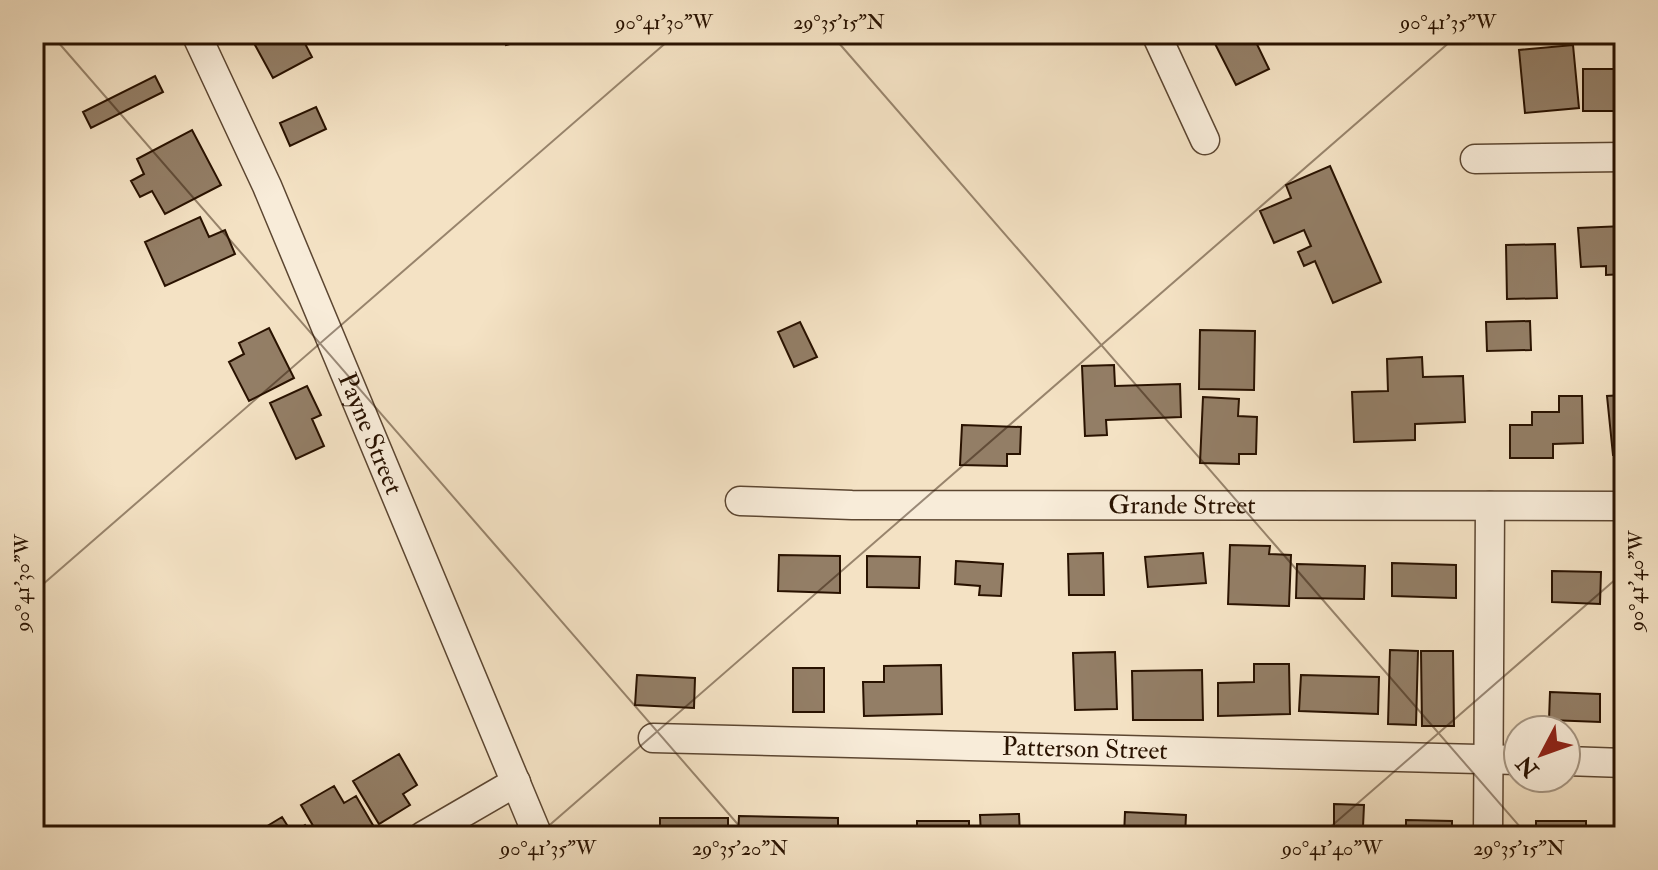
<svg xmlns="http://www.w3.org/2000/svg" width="1658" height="870" font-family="'IM FELL Double Pica',serif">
  <rect width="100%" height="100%" fill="#f4e2c4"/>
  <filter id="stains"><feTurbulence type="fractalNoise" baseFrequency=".0025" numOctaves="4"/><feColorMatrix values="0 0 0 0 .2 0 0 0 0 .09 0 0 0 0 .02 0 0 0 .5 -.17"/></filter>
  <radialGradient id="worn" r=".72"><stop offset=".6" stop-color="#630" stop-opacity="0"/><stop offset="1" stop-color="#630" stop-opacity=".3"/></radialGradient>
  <path fill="#937e66" stroke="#291200" stroke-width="2" d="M 249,34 L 300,34 L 312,57 L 273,78 Z
    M 510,34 L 548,34 L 506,45 L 503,36 Z
    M 1210,34 L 1252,34 L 1269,69 L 1236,85 Z
    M 1573,45 L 1579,108 L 1525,113 L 1519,50 Z
    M 1583,69 L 1624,69 L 1624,111 L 1583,111 Z
    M 155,76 L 163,92 L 91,128 L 83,112 Z
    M 316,107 L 326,129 L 290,146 L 280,123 Z
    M 192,130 L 221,185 L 165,214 L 152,191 L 140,197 L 131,181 L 144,174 L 137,159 Z
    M 1330,166 L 1381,282 L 1333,303 L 1315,261 L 1304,266 L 1298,252 L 1311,246 L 1304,230 L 1274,243 L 1260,211 L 1291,198 L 1286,185 Z
    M 200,217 L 209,237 L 225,230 L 235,254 L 165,286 L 145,242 Z
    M 1624,226 L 1624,274 L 1606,275 L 1606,266 L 1581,267 L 1578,228 Z
    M 1555,244 L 1557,298 L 1507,299 L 1506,245 Z
    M 1530,321 L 1531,350 L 1487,351 L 1486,322 Z
    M 800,322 L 817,357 L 794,367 L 778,332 Z
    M 269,328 L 294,378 L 249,401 L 229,362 L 244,354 L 239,343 Z
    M 1200,330 L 1255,331 L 1254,390 L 1199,389 Z
    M 1422,357 L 1423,377 L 1463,376 L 1465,422 L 1415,424 L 1415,440 L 1354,442 L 1352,392 L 1388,391 L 1387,359 Z
    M 1114,365 L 1115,386 L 1180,384 L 1181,417 L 1106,420 L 1107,435 L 1085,436 L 1082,366 Z
    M 307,386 L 321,415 L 312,419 L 324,446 L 296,459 L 270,403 Z
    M 1624,395 L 1624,454 L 1613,455 L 1607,396 Z
    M 1559,396 L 1582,396 L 1583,443 L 1553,444 L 1553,458 L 1510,458 L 1510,425 L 1532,425 L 1532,412 L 1559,412 Z
    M 1203,397 L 1239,399 L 1238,416 L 1257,417 L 1256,454 L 1239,454 L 1239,464 L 1200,463 Z
    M 962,425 L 1021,427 L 1020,454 L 1007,454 L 1007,466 L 960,465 Z
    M 1230,545 L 1270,546 L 1269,554 L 1291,555 L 1289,606 L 1228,604 Z
    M 1103,553 L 1104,595 L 1069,595 L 1068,554 Z
    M 1203,553 L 1206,583 L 1148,587 L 1145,557 Z
    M 779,555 L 840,556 L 840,593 L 778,591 Z
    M 867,556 L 920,557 L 919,588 L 867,587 Z
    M 956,561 L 1003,564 L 1001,596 L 979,595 L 980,586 L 955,584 Z
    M 1392,563 L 1456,565 L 1456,598 L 1392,596 Z
    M 1297,564 L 1365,566 L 1364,599 L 1296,598 Z
    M 1552,571 L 1601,572 L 1600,604 L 1552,602 Z
    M 1390,650 L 1418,651 L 1416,725 L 1388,724 Z
    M 1421,651 L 1453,651 L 1454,726 L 1422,726 Z
    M 1115,652 L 1117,709 L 1075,710 L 1073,653 Z
    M 1254,664 L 1289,664 L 1290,714 L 1218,716 L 1218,683 L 1254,682 Z
    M 941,665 L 942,714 L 864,716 L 863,682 L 884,682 L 884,666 Z
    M 793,668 L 824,668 L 824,712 L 793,712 Z
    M 1202,670 L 1203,720 L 1133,720 L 1132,671 Z
    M 637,675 L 695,678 L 694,708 L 635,705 Z
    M 1301,675 L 1379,677 L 1378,714 L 1299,711 Z
    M 1550,692 L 1600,694 L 1600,722 L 1549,720 Z
    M 399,754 L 417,785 L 403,794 L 410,805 L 379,824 L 353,781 Z
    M 334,786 L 344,803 L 356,796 L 374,827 L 359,836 L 319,836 L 301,805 Z
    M 1334,804 L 1364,805 L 1363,827 L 1395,828 L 1395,836 L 1334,836 Z
    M 1125,812 L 1186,815 L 1185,836 L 1124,836 Z
    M 1019,814 L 1020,836 L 981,836 L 980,815 Z
    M 739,816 L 838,818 L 838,836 L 738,836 Z
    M 282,817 L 292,833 L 305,825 L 312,836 L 251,836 Z
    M 660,818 L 728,818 L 728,836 L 660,836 Z
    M 1406,820 L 1452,821 L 1452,836 L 1406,836 Z
    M 917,821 L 969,821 L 969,836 L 917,836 Z
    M 1536,821 L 1586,821 L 1586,836 L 1536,836 Z
    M 1208,826 L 1243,827 L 1242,836 L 1208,836 Z
    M 1324,828 L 1324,836 L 1263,836 L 1263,829 Z
    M 1624,830 L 1624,836 L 1610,836 L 1610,831 Z"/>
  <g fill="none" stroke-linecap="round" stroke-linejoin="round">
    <defs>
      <g id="street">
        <path id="s1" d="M 196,34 L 267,186 L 538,836"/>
        <path d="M 1156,34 L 1205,140"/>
        <path d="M 1475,159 L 1624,157"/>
        <path id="s2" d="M 740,501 L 852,505 L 1624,506"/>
        <path id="s3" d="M 653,738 L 1518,760"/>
        <path d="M 1566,761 L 1624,763"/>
        <path d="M 423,836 L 516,782"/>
        <path d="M 1488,836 L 1490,506"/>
      </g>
    </defs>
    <use href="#street" stroke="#5c4631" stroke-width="31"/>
    <use href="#street" stroke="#f8ecd9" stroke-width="28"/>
  </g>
  <path fill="none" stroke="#291200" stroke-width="2" stroke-opacity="0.45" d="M 51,34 L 748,836M 831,34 L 1528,836M 1610,34 L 1624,50M 34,592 L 676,34M 537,836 L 1459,34M 1320,836 L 1624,572"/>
  <g text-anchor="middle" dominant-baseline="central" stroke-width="6" stroke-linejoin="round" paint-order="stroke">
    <g font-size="26" fill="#291200" stroke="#f8ecd9">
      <text stroke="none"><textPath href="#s1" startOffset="436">Payne Street</textPath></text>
      <text stroke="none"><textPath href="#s2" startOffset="442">Grande Street</textPath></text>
      <text stroke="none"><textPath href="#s3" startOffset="432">Patterson Street</textPath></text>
    </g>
  </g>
  <rect width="1658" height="870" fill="none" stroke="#f4e2c4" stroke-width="88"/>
  <g transform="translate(1542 754) rotate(229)"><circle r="38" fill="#f8ecd9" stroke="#a59582" stroke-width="2"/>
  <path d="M0-6L14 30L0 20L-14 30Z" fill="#8f2418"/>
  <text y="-12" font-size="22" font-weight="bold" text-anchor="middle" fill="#291200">N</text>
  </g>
  <rect x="44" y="44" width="1570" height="782" fill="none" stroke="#291200" stroke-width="3"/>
  <g font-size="20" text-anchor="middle" fill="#291200">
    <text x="664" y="29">90°41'30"W</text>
    <text x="839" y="29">29°35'15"N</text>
    <text x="1448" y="29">90°41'35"W</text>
    <text transform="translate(1636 581) rotate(-90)" y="7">90°41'40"W</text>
    <text transform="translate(22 583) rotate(-90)" y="7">90°41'30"W</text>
    <text x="548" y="855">90°41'35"W</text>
    <text x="740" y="855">29°35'20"N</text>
    <text x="1332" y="855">90°41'40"W</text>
    <text x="1519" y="855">29°35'15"N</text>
  </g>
  <rect width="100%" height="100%" filter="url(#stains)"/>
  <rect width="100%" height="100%" fill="url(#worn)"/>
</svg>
